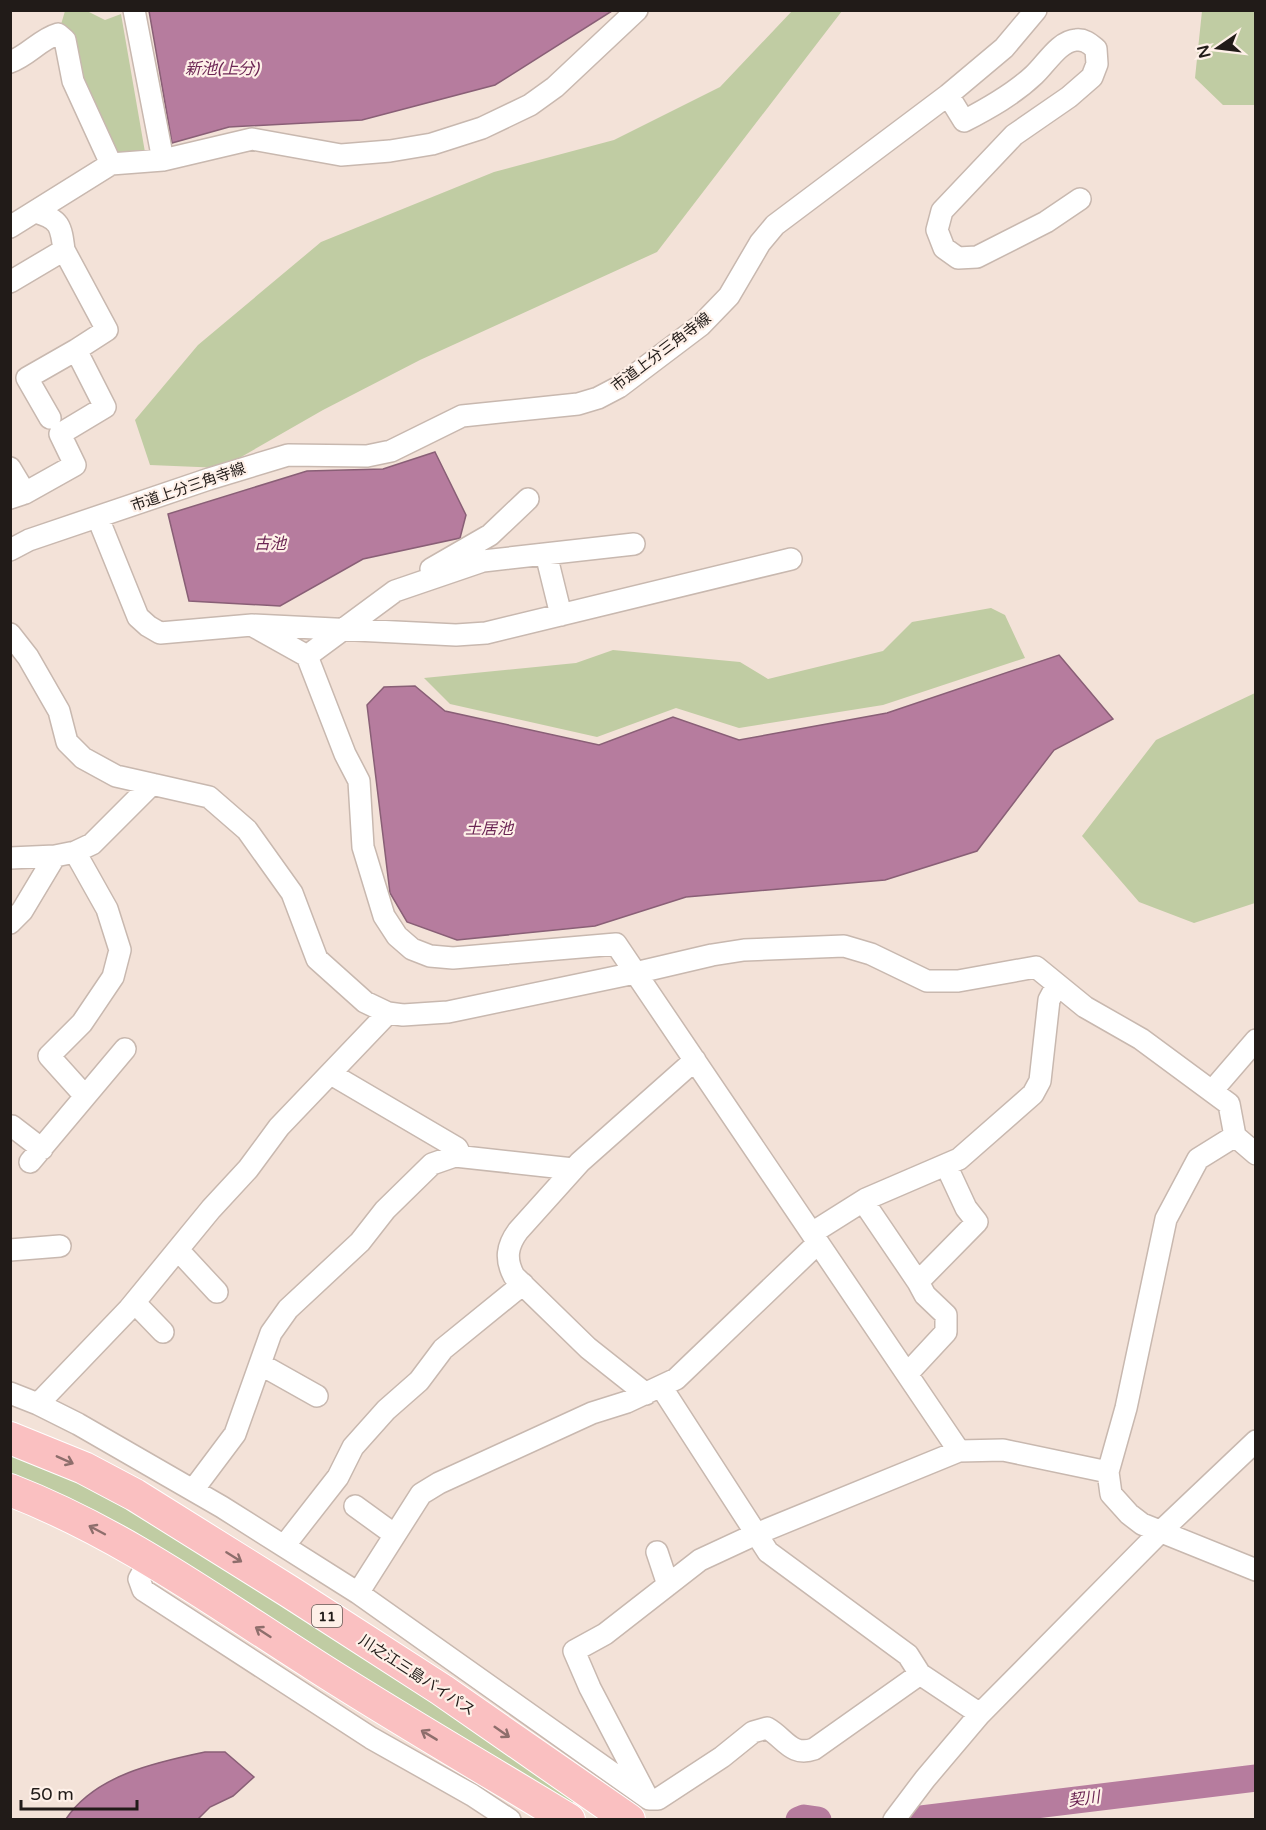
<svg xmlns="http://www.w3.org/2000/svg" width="1266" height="1830" font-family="'Varela Round','Noto Sans JP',sans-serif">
  <rect width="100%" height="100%" fill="#f3e2d8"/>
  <path fill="#c0cca3" d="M 65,11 L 87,11 L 105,20 L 121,14 L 146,158 L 113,160 L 59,31 Z
    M 792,11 L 842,11 L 657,252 L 420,360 L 323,410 L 222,468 L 150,465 L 135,420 L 198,345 L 321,242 L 494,172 L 614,140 L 720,87 Z
    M 1202,11 L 1255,11 L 1255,105 L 1223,105 L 1195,78 Z
    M 991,608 L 1005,615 L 1025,658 L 883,705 L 739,728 L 676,708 L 597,737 L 450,704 L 424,678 L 576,663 L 613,650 L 740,662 L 768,679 L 883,651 L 912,622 Z
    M 1255,693 L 1255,903 L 1194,923 L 1139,902 L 1082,836 L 1156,740 Z
    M 11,1450 L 105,1491 L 452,1711 L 574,1801 L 568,1809 L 144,1541 L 71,1499 L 11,1477 Z"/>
  <path fill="#b67c9e" stroke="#895f76" stroke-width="1.5" d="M 149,11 L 149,10 L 612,11 L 495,85 L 362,120 L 229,127 L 172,143 Z
    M 435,452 L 466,515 L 460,538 L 363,559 L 280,606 L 189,601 L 168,514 L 307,471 L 383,469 Z
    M 1059,655 L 1113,719 L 1054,750 L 977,851 L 885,880 L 686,897 L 595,926 L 457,940 L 407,922 L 390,893 L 367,705 L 384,687 L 415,686 L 445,711 L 599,745 L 673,717 L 739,740 L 887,713 Z
    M 205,1752 L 225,1752 L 254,1777 L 233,1796 L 210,1807 L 198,1819 L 66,1819 C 95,1775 157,1762 205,1752 Z"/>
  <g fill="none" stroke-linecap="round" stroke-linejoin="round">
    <path stroke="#b67c9e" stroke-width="27" d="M 799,1820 L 804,1818 L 818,1820
      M 913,1820 L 1256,1778"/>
    <defs>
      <path id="minor" d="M 134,10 L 163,160
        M 10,62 C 28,56 40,39 58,34 L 65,40 L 73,81 L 111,164
        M 948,95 L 964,121 C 989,108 1014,94 1034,75 C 1046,64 1059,41 1076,40 C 1085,39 1090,44 1096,49 L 1097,64 L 1092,77 L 1069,97 L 1014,135 L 942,211 L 937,230 L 944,248 L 958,258 L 977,257 L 1046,222 L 1080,199
        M 10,227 L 111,164 L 163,160 L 252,139 L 341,155 L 390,151 L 432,144 L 482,128 L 530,105 L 555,87 L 637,10
        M 10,282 L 64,250 C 61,226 60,219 35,212
        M 50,418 L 27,378 L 76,350
        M 10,468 L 25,493
        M 10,498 L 25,493 L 75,465 L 60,434 L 105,407 L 76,350 L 107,330 L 64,250
        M 98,518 L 138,617 L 148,626 L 160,633 L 252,625 L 456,635 L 486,633 L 791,559
        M 634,544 L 483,561 L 395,591 L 307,656 L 345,754 L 359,781 L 363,847 L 384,916 L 397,936 L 412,949 L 430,956 L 453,958 L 616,944 L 959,1451
        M 10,550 L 29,540 L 209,479 L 288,455 L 367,456 L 391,451 L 462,416 L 578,404 L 598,398 L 619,387 L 701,325 L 729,296 L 760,243 L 775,225 L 948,95 L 1004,48 L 1036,10
        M 546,554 L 561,615
        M 431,569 L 490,535 L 528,499
        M 255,627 L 307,656
        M 10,634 L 28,657 L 59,711 L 67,742 L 83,758 L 116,776 L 209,797 L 247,830 L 292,893 L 317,959 L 365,1002 L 388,1013 L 403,1015 L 448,1012 L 635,973 L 712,955 L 744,950 L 844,946 L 871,954 L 927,981 L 958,981 L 1036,967 L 1085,1007 L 1141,1039 L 1229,1104 L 1235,1136 L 1256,1154
        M 75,852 L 107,909 L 120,950 L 113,977 L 82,1023 L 49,1056 L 85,1096
        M 10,858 L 55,856 L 75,852 L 92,844 L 152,784
        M 10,923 L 22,911 L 55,856
        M 388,1013 L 279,1127 L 248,1169 L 211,1209 L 129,1309 L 38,1404 L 78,1424 L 222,1507 L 358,1593 L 649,1799 L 658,1799 L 722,1757 L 753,1732 L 767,1728 C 785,1738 791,1757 814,1749 L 920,1674
        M 331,1074 L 457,1148 L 461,1156
        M 1212,1091 L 1256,1040
        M 10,1128 L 12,1126 L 42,1149
        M 1235,1136 L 1198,1159 L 1166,1219 L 1126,1408 L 1108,1472 L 1111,1494 L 1129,1514 L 1142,1524 L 1256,1570
        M 30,1162 L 125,1049
        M 863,1201 L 918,1282
        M 812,1233 L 866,1199 L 959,1159 L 1033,1094 L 1040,1081 L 1049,1000 L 1057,985
        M 10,1250 L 60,1246
        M 178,1250 L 217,1292
        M 135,1303 L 163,1332
        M 260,1364 L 317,1396
        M 907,1374 L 946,1332 L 946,1315 L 925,1295 L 918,1282 L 977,1222 L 966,1208 L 946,1165
        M 662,1388 L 768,1552 L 908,1655 L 920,1674 L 980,1714
        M 10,1393 L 38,1404
        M 646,1394 L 588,1348 L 514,1276 C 505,1259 507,1246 518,1231 L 580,1162 L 695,1060
        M 193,1490 L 235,1434 L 271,1333 L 288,1309 L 360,1242 L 385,1210 L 432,1164 L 455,1156 L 573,1169
        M 355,1506 L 395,1535
        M 284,1546 L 338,1477 L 353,1447 L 386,1410 L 419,1381 L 443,1349 L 523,1284
        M 657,1552 L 668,1585
        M 150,1559 L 139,1579 L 143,1590 L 371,1738 L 472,1795 L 510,1820
        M 358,1593 L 421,1494 L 439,1483 L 592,1413 L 627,1402 L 676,1379 L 818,1243
        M 645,1793 L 590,1688 L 574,1651 L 605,1634 L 700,1560 L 756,1534 L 959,1451 L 1003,1450 L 1108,1472
        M 894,1820 L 925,1779 L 980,1714 L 1160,1532 L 1256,1441"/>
      <path id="highway" d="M 10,1438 L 84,1468 L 135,1495 L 290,1592 L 442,1690 L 629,1820
        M 10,1490 C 121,1533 214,1601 313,1664 C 397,1718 484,1768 569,1820"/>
    </defs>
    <use href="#minor" stroke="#c8b8af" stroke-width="24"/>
    <use href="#highway" stroke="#fff" stroke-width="34"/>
    <use href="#minor" stroke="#fff" stroke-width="21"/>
    <use href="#highway" stroke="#fac0c1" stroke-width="32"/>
  </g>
  <defs><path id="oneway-shaft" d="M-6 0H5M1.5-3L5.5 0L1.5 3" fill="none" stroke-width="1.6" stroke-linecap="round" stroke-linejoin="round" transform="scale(1.5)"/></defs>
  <g stroke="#8e6e6c">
    <use href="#oneway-shaft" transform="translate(65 1460) rotate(24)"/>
    <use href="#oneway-shaft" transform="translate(97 1530) rotate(-152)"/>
    <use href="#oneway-shaft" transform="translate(234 1557) rotate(32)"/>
    <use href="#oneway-shaft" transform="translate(263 1632) rotate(-147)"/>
    <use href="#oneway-shaft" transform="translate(502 1732) rotate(35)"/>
    <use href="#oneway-shaft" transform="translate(429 1735) rotate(-149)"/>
  </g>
  <g text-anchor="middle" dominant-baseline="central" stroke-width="4.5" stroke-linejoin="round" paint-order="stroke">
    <rect fill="#fef0e8" stroke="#635b56" stroke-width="1.5" x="312" y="1605" width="30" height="22" rx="4.5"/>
    <g font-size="14" font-weight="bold" fill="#211b18">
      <text x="327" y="1616">11</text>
    </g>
    <g font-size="15" fill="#211b18" stroke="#fef0e8">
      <text transform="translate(661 352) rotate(-37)">市道上分三角寺線</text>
      <text transform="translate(188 487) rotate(-19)">市道上分三角寺線</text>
      <text transform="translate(417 1675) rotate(33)">川之江三島バイパス</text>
    </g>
    <g font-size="16" font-style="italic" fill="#6c2654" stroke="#fef0e8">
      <text x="222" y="69">新池(上分)</text>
      <text x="270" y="544">古池</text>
      <text x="489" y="829">土居池</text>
      <text transform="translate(1084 1799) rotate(-7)">契川</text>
    </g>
  </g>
  <rect width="1266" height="1830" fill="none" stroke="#211b18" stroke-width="24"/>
  <g transform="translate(1218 48) rotate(256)" stroke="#fef0e8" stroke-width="4.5" paint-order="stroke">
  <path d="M0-4.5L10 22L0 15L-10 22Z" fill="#211b18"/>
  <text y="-9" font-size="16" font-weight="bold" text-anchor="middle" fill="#211b18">N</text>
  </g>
  <path d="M21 1800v9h116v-9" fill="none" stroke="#211b18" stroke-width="3"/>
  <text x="30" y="1800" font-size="18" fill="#211b18" stroke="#fef0e8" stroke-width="4.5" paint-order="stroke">50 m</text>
</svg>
